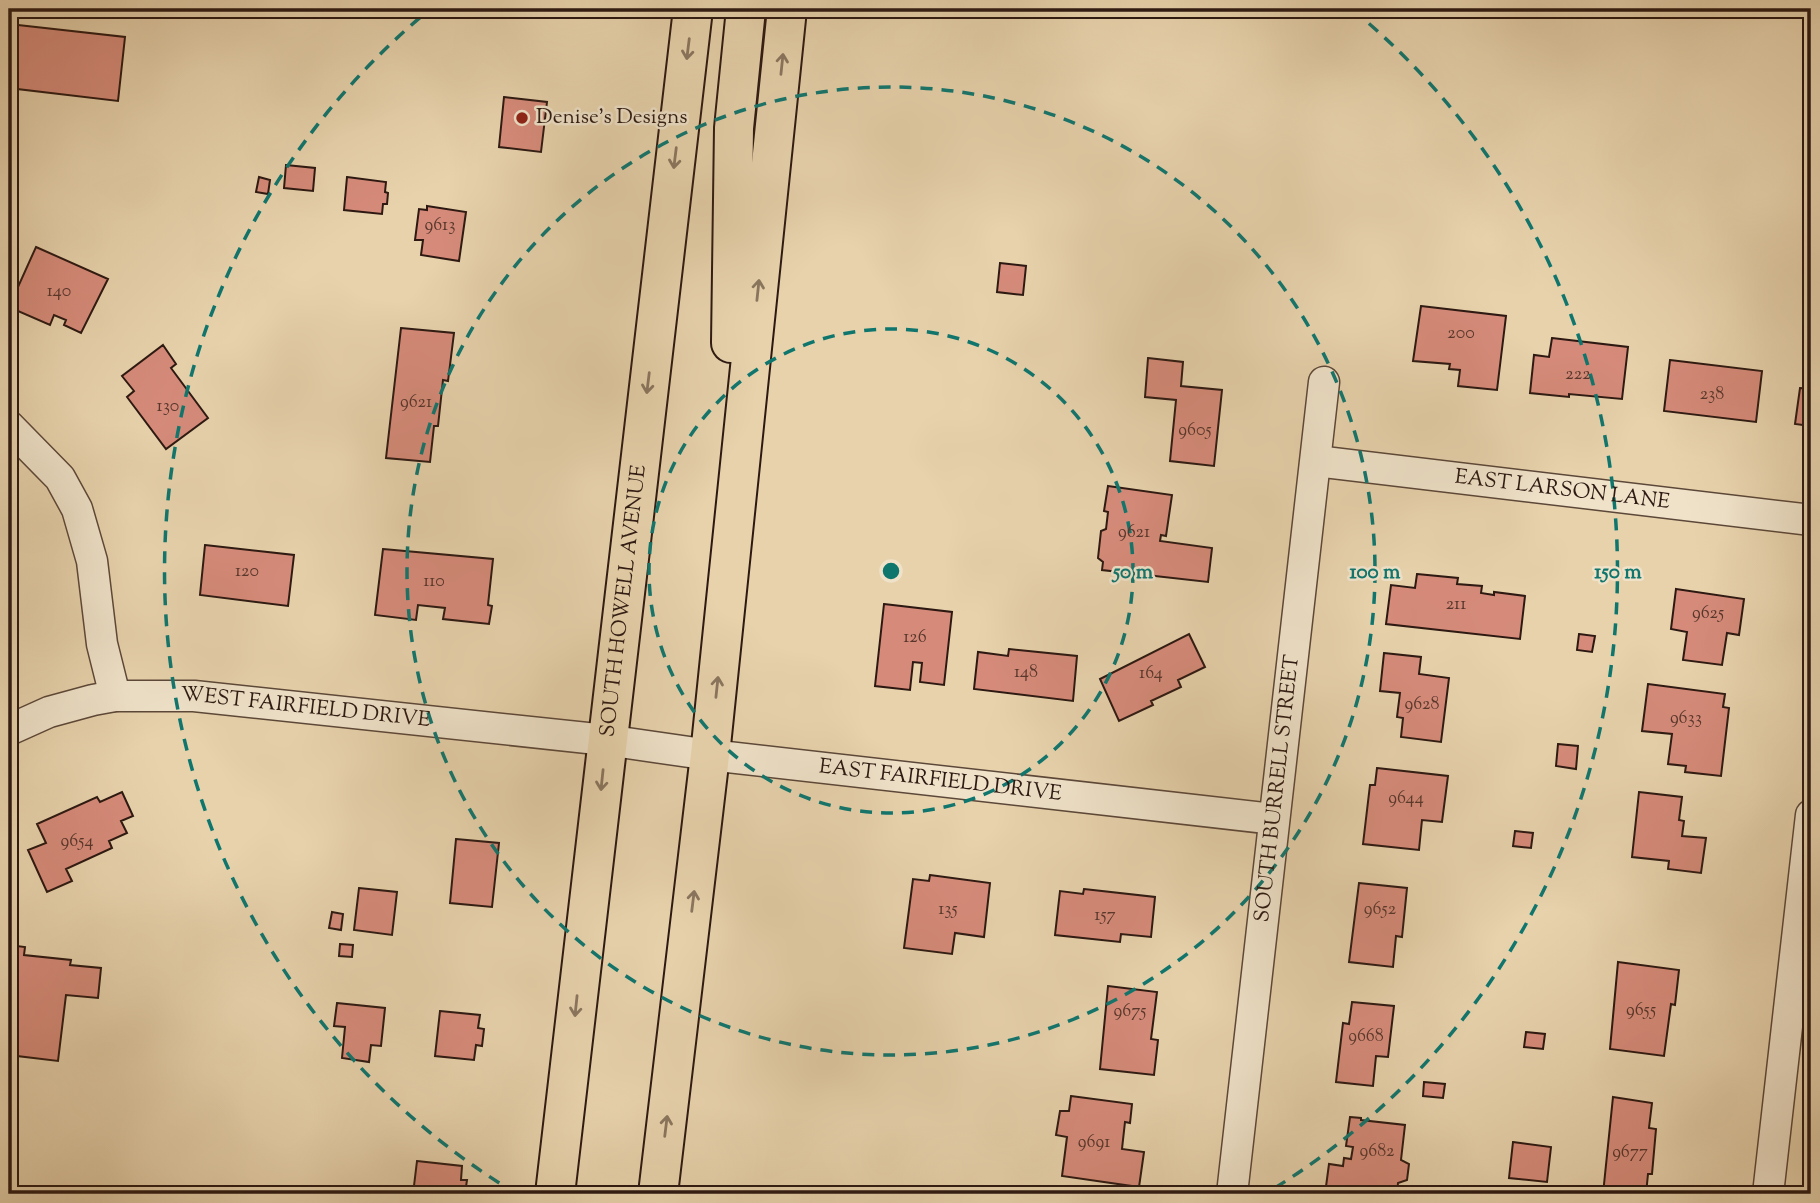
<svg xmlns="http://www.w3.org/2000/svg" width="1820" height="1203" font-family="'Sorts Mill Goudy',serif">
  <rect width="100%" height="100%" fill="#e7d2ac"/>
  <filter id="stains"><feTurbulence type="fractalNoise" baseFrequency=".00286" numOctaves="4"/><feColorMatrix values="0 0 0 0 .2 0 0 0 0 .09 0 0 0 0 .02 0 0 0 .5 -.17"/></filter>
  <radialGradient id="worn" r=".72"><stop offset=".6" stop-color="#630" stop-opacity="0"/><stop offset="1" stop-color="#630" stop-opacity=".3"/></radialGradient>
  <path fill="#d68b7a" stroke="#2d1912" stroke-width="2" d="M 9,24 L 125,37 L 118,101 L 9,88 Z
    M 504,97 L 547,102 L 541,152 L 499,147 Z
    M 286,165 L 315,168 L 313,191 L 284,188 Z
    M 259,177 L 270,180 L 268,194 L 256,192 Z
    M 347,177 L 386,182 L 385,192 L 388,193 L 387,204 L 383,204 L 382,214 L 344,210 Z
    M 427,206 L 466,212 L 459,261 L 421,255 L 423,240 L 415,240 L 419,209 L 427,210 Z
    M 36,247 L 108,279 L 81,333 L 64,325 L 66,320 L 54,315 L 50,325 L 11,308 L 15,299 L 13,298 Z
    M 1000,263 L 1026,266 L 1023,295 L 997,292 Z
    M 1421,306 L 1506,316 L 1497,390 L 1458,386 L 1460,370 L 1449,369 L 1450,364 L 1413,361 Z
    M 401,328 L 454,333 L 448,381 L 443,380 L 438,426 L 434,426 L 430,462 L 386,458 Z
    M 1552,338 L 1628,347 L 1622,399 L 1569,394 L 1569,397 L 1530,393 L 1534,355 L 1549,357 Z
    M 163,345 L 176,364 L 171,368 L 208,418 L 166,449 L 127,397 L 134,391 L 122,376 Z
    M 1148,358 L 1183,362 L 1181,386 L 1222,390 L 1214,466 L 1170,461 L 1176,400 L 1145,397 Z
    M 1670,360 L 1762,371 L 1756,422 L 1664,411 Z
    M 1800,388 L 1811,389 L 1811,426 L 1795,424 Z
    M 1108,486 L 1172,495 L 1166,536 L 1161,535 L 1160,541 L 1212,548 L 1208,582 L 1102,570 L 1103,562 L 1098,558 L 1101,531 L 1106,529 L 1108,512 L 1104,511 Z
    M 205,545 L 294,555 L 288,606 L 200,595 Z
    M 383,549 L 493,559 L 488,605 L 492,606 L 489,624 L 443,619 L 445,608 L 418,605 L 416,620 L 375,615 Z
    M 1417,574 L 1458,578 L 1457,584 L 1482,586 L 1481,593 L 1494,595 L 1494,592 L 1525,596 L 1520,639 L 1386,624 L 1391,585 L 1415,588 Z
    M 1676,589 L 1744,599 L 1739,635 L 1727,633 L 1722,665 L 1683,660 L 1687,632 L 1671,629 Z
    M 884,604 L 952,612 L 944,685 L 920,682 L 922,663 L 913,662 L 910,690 L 875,686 Z
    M 1189,634 L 1205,667 L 1178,680 L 1181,687 L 1151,701 L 1153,705 L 1119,721 L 1100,679 Z
    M 1579,634 L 1595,636 L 1592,652 L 1577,650 Z
    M 1009,649 L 1077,656 L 1073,701 L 974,689 L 978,652 L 1008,656 Z
    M 1384,653 L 1421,657 L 1419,674 L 1449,678 L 1441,742 L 1401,737 L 1403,718 L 1397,717 L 1400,693 L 1380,691 Z
    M 1648,684 L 1725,694 L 1723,707 L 1729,708 L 1721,776 L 1685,772 L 1686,766 L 1668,764 L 1672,734 L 1642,731 Z
    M 1558,744 L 1578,746 L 1576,769 L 1556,766 Z
    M 1377,768 L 1448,776 L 1442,822 L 1422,820 L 1419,850 L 1363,844 L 1370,785 L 1375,785 Z
    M 122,792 L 133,816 L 121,821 L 127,833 L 109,841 L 112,848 L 66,869 L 72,881 L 47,892 L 28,850 L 46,843 L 37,824 L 97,797 L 100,802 Z
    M 1639,792 L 1682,797 L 1679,820 L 1684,821 L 1682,836 L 1706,838 L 1701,873 L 1668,869 L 1669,861 L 1632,857 Z
    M 1515,831 L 1533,833 L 1531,848 L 1513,846 Z
    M 456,839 L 499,843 L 492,907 L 450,903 Z
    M 930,875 L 990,883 L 984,937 L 955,933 L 952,954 L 904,948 L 913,879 L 929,881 Z
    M 1359,883 L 1407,888 L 1402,937 L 1396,936 L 1393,967 L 1349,962 Z
    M 359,888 L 397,892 L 392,935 L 354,930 Z
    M 1084,889 L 1155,897 L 1151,937 L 1121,934 L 1120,942 L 1055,935 L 1060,891 L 1083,894 Z
    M 332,912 L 343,914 L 341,930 L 329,928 Z
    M 340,944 L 353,945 L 352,957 L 339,956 Z
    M 9,945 L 25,947 L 24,955 L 71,960 L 70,965 L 101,968 L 98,998 L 66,995 L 58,1061 L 9,1055 Z
    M 1618,962 L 1679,970 L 1675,1005 L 1671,1004 L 1664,1056 L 1610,1049 Z
    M 1108,986 L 1157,992 L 1151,1039 L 1158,1040 L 1154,1075 L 1100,1069 Z
    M 1352,1002 L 1394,1006 L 1388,1057 L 1376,1056 L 1373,1086 L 1336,1082 L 1343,1023 L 1349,1024 Z
    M 337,1003 L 385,1008 L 381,1046 L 371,1045 L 369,1062 L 342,1058 L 345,1027 L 334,1026 Z
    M 440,1011 L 480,1015 L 478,1028 L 484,1029 L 482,1046 L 476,1045 L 474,1060 L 435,1056 Z
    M 1526,1032 L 1545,1034 L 1543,1049 L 1524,1047 Z
    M 1424,1082 L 1445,1084 L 1443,1098 L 1423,1096 Z
    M 1071,1096 L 1132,1104 L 1130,1123 L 1125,1122 L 1122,1149 L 1144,1152 L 1139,1187 L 1062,1176 L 1067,1137 L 1056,1135 L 1060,1111 L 1069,1111 Z
    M 1613,1097 L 1652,1103 L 1649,1128 L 1656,1129 L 1652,1174 L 1648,1174 L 1646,1194 L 1603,1194 Z
    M 1350,1117 L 1361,1118 L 1361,1120 L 1405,1125 L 1401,1160 L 1409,1164 L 1407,1180 L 1398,1183 L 1397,1194 L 1325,1194 L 1329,1164 L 1343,1166 L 1344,1158 L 1351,1159 L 1353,1147 L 1346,1146 Z
    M 1513,1142 L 1551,1147 L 1547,1182 L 1509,1178 Z
    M 417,1161 L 462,1166 L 461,1180 L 467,1180 L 465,1194 L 413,1194 Z"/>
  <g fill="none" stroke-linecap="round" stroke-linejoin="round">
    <defs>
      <g id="street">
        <path d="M 9,426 L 60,478 L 77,509 L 92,561 L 102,644 L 115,696"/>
        <path id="s1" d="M 1316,461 L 1811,520"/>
        <path id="s2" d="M 9,730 L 49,712 L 93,700 L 115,696 L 194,696 L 606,740 L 710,755 L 1274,819"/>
        <path id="s3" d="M 1232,1194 L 1324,382"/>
        <path d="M 1768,1194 L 1811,815"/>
      </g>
      <g id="primary">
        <path d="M 731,343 L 734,128 L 746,9"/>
        <path id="s4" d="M 555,1194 L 693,9"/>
        <path d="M 658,1194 L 710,755 L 787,9"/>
      </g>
    </defs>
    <use href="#street" stroke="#5c4738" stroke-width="33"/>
    <use href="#primary" stroke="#2d1912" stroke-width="42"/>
    <use href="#street" stroke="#efe2c9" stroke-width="30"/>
    <use href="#primary" stroke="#e7d2ac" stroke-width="38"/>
  </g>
  <defs><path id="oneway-shaft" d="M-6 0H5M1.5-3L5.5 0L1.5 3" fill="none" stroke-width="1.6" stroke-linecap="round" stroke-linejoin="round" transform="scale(1.75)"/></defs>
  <g stroke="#8a765f">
    <use href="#oneway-shaft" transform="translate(688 49) rotate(97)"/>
    <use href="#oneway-shaft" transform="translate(782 64) rotate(-84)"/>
    <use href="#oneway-shaft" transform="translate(675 158) rotate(97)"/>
    <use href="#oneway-shaft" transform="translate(758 290) rotate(-84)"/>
    <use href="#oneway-shaft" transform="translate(648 383) rotate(97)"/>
    <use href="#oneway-shaft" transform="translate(717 687) rotate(-84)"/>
    <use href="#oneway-shaft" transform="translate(602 780) rotate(96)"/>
    <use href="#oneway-shaft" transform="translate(693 901) rotate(-83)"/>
    <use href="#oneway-shaft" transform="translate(576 1006) rotate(96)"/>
    <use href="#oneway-shaft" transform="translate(666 1126) rotate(-83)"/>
  </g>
  <g fill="none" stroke="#0f766e" stroke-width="3.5" stroke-dasharray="12 9">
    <circle cx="891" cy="571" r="242"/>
    <circle cx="891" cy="571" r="484"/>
    <path d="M517 1194A727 727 0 0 1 429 10M1353 10A727 727 0 0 1 1265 1194"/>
  </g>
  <circle fill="#8f2418" stroke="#efe2c9" stroke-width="2.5" cx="522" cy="118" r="7"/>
  <g text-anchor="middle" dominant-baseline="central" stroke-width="5" stroke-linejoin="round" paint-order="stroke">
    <g font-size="18" fill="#57362c">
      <text x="440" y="226">9613</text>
      <text x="59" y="292">140</text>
      <text x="1461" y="334">200</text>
      <text x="1578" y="375">222</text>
      <text x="1712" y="395">238</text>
      <text x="416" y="403">9621</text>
      <text x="168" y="407">130</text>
      <text x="1195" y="431">9605</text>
      <text x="1134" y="533">9621</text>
      <text x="247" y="572">120</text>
      <text x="434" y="582">110</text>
      <text x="1456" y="605">211</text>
      <text x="1708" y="614">9625</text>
      <text x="915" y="638">126</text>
      <text x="1026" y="673">148</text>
      <text x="1151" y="674">164</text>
      <text x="1422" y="705">9628</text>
      <text x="1686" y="719">9633</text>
      <text x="1406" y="799">9644</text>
      <text x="77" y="842">9654</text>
      <text x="948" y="910">135</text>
      <text x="1380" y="910">9652</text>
      <text x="1105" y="916">157</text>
      <text x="1641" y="1011">9655</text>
      <text x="1130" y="1012">9675</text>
      <text x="1366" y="1037">9668</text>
      <text x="1094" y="1143">9691</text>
      <text x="1377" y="1152">9682</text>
      <text x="1630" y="1153">9677</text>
    </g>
    <g font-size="21" fill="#2d1912" stroke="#efe2c9" text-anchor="start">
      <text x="536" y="118">Denise's Designs</text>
    </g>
    <g font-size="21" fill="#2d1912" stroke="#efe2c9">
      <text stroke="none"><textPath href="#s1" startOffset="248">EAST LARSON LANE</textPath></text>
      <text stroke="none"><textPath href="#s4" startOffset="597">SOUTH HOWELL AVENUE</textPath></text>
      <text stroke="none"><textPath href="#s2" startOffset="303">WEST FAIRFIELD DRIVE</textPath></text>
      <text stroke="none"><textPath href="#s2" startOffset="942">EAST FAIRFIELD DRIVE</textPath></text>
      <text stroke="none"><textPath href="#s3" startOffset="408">SOUTH BURRELL STREET</textPath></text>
    </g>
  </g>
  <circle cx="891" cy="571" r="10" fill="#0f766e" stroke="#efe2c9" stroke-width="3.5"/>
  <g font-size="21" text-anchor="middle" font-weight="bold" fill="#0f766e" stroke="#efe2c9" stroke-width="5" stroke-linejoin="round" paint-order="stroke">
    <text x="1133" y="578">50 m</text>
    <text x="1375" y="578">100 m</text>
    <text x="1618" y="578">150 m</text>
  </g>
  <rect width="1820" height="1203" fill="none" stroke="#e7d2ac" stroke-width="35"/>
  <rect x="10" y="10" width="1799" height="1182" fill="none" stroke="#2d1912" stroke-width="3.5"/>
  <rect x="18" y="18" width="1785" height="1168" fill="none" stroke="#2d1912" stroke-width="2"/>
  <rect width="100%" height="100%" filter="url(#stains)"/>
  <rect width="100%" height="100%" fill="url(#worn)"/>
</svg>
